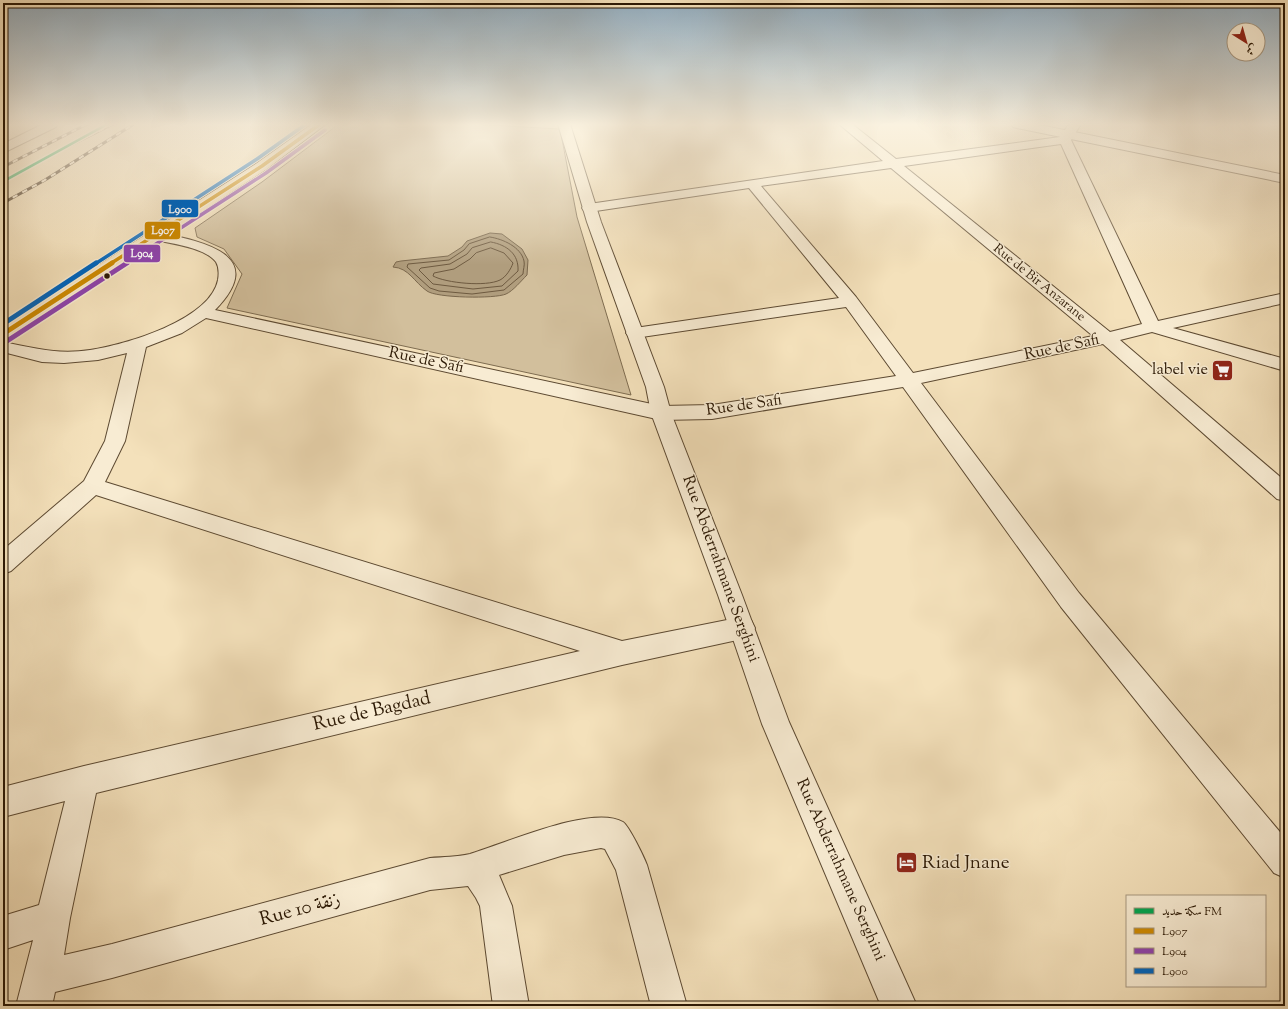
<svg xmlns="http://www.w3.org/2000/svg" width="1288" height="1009" font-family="'Sorts Mill Goudy',Amiri,serif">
  <rect width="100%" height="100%" fill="#f4e1bb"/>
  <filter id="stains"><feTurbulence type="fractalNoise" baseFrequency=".005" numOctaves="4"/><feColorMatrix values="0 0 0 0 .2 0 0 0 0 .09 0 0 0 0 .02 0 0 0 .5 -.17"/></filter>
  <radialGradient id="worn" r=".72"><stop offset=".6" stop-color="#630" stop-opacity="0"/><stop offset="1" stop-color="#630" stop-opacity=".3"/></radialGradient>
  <path fill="#d2bf9c" stroke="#7e6c50" d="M 339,124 L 472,124 L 560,129 L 577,217 L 631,395 L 227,308 L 242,274 L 224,249 L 197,237 L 195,228 L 262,182 Z"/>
  <path fill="#b09d7d" stroke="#7b684d" d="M 490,233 L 502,234 L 522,249 L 528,260 L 527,275 C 521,281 513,291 506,294 C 495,299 436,298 427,291 C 414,282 409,268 393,267 L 396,262 L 401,261 L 448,256 L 462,247 L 467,241 Z"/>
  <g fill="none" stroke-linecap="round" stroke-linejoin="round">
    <path stroke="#6e5a40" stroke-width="1" d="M 490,237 C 503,239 521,247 524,261 C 525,265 523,270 523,274 L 504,290 L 472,294 L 439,291 L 430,288 L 407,267 L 408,264 L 449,260 L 464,250 L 469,244 Z
      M 491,242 C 507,245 519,254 518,271 L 502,286 L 473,289 L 433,284 L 419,270 L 421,268 L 450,264 L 467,254 L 472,248 Z
      M 491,248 L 504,253 L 513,263 C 511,269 506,277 500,280 C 486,287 446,283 433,276 L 434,273 L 454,269 L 470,259 L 476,253 Z"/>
    <defs>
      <path id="minor" d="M 839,124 L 852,124 L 896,159 L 1060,137 L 1069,124 L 1081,124 L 1071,140 L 1158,321 L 1285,293 L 1285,303 L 1173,328 L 1285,359 L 1285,371 L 1152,332 L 1120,340 L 1285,481 L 1285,501 L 1277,499 L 1103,344 L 921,383 L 1079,593 L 1285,838 L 1285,878 L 1274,873 L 1061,607 L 903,387 L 712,419 L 661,420 L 206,318 L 182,333 L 146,347 L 125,441 L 105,482 L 622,641 L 742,617 L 751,620 L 755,628 L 751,636 L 742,639 L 622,665 L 96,793 L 70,918 L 64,955 L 112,944 L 430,858 C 443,857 457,857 470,854 C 504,844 592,804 623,822 C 629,826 644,857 647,865 L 687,1006 L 651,1006 L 616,870 L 605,849 L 601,848 L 564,855 L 499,875 L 512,906 L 529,1006 L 493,1006 L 480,906 L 476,898 L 468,886 L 430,890 L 112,978 L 55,992 L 52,1006 L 16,1006 L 33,940 L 3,950 L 3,916 L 39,905 L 65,801 L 3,817 L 3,787 L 84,766 L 580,651 L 96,495 L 11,571 L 3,574 L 3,550 L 84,481 L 105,441 L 127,353 L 98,360 L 64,363 L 42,362 L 3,352 L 3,342 C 35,348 57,355 90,350 C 125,345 210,320 218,280 C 219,274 219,267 216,262 C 205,247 168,243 151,239 L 149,236 L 151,233 L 156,232 C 199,241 271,253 215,310 L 661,406 L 712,405 L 896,376 L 846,307 L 635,338 L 629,337 L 626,333 L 629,329 L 635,328 L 839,298 L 749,188 L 589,212 L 584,211 L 582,208 L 584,205 L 589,204 L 883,161 ZM 1061,144 L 1142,324 L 1110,332 L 904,166 ZM 891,168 L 1093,336 L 913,373 L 856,297 L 761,186 Z"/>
      <path id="tertiary" d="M 43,124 L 58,124 L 56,127 L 3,153 L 3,144 Z
        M 558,124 L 570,124 L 601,222 L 664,387 L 671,413 L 742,595 L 789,722 L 917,1006 L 881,1006 L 762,724 L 718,595 L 651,413 L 646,387 L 587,222 Z
        M 1011,124 L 1035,124 L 1285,175 L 1285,183 L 1017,128 L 1013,127 Z"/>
      <path id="primary" d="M 312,124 L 326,124 L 267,169 L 9,338 L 3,339 L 3,326 L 257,163 Z"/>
    </defs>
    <use href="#minor" stroke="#5d4a32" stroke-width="2"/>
    <use href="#tertiary" stroke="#5d4a32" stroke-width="2"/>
    <use href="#primary" stroke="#2b1804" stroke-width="2"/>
    <use href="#minor" fill="#f8ecd3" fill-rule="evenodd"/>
    <use href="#tertiary" fill="#f8ecd3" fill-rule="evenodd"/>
    <use href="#primary" fill="#f4e1bb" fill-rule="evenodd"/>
    <defs>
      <path id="rail" d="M 69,146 L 113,124
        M 3,167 L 87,124
        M 3,203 L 45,180 L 134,124"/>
    </defs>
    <use href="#rail" stroke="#2b1804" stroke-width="3"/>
    <use href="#rail" stroke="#f8ecd3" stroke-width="2" stroke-dasharray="5.5" stroke-linecap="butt"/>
    <defs>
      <path id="bus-1-far1" d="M 110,264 L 262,166 L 320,124"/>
      <path id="bus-1" d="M 3,334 L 112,263"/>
      <path id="bus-2-far1" d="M 125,264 L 266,173 L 325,130"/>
      <path id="bus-2" d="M 7,341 L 127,263"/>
      <path id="bus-3-far1" d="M 95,264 L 257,159 L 306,124"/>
      <path id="bus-3" d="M 3,324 L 96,263"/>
    </defs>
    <use href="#bus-1-far1" stroke="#f8ecd3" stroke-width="5.5"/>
    <use href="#bus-1" stroke="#f8ecd3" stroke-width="8"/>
    <use href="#bus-2-far1" stroke="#f8ecd3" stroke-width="5.5"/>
    <use href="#bus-2" stroke="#f8ecd3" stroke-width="8"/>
    <use href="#bus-3-far1" stroke="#f8ecd3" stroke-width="5.5"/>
    <use href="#bus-3" stroke="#f8ecd3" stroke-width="8"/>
    <use href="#bus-1-far1" stroke="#ce8a01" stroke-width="3.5"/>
    <use href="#bus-1" stroke="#ce8a01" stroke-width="5"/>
    <use href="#bus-2-far1" stroke="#8e44ad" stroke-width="3.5"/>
    <use href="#bus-2" stroke="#8e44ad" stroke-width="5"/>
    <use href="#bus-3-far1" stroke="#0065bd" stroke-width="3.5"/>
    <use href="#bus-3" stroke="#0065bd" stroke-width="5"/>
    <defs>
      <path id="rail-1" d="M 105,124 L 110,124 L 3,183 L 3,180 Z"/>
    </defs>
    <use href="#rail-1" stroke="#f8ecd3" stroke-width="3"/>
    <use href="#rail-1" fill="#00a651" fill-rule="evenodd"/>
  </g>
  <linearGradient id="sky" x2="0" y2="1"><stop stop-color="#91abbd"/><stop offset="0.47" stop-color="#faf2e0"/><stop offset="1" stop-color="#faf2e0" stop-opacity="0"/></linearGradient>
  <rect width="1288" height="265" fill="url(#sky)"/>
  <defs>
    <symbol id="supermarket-square" viewBox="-11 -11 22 22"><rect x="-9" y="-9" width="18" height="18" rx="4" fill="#8f2418" stroke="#f8ecd3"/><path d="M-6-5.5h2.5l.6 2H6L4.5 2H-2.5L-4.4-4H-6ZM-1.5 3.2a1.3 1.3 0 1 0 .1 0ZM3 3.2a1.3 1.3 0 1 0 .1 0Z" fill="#fff"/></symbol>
    <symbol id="hotel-square" viewBox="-11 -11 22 22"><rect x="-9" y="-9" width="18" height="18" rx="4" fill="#8f2418" stroke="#f8ecd3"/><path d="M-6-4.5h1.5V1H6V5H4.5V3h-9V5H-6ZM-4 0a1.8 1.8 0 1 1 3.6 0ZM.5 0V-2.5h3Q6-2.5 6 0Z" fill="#fff"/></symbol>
  </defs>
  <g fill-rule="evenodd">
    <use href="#supermarket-square" x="1210" y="358" width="25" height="25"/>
    <use href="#hotel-square" x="894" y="850" width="25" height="25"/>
  </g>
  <circle fill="#2b1804" stroke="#f8ecd3" stroke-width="1.5" cx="107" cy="276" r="3.5"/>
  <g text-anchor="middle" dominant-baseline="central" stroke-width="3" stroke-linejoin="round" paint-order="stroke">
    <g font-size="13" fill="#2b1804" stroke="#f8ecd3">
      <text transform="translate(1039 283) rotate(39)">Rue de Bir Anzarane</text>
    </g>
    <g font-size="16" fill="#2b1804" stroke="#f8ecd3">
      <text transform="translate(1062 348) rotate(-12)">Rue de Safi</text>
      <text transform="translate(426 361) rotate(12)">Rue de Safi</text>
      <text transform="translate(744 406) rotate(-8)">Rue de Safi</text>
      <text transform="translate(720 569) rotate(70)">Rue Abderrahmane Serghini</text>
      <text transform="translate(840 870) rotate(66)">Rue Abderrahmane Serghini</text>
    </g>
    <g font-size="16" fill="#2b1804" stroke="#f8ecd3" text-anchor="end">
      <text x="1208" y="370">label vie</text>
    </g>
    <g font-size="19" fill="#2b1804" stroke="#f8ecd3">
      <text transform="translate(372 712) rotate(-13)">Rue de Bagdad</text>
      <text transform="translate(300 910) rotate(-15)">Rue 10 زنقة</text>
    </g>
    <g font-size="19" fill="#2b1804" stroke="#f8ecd3" text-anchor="start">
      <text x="922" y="863">Riad Jnane</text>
    </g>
  </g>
  <g stroke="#f8ecd3" stroke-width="1.5">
    <rect x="161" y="199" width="38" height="19" rx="4" fill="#0065bd"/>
    <rect x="144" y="221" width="37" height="19" rx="4" fill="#ce8a01"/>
    <rect x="123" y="244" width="38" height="19" rx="4" fill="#8e44ad"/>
  </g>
  <g font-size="11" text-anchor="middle" font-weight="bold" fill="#fff">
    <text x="180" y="213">L900</text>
    <text x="163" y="234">L907</text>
    <text x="142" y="257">L904</text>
  </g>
  <rect width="1288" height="1009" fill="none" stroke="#f4e1bb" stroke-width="16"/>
  <rect x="4" y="4" width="1280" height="1001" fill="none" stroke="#2b1804" stroke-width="2"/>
  <rect x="8" y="8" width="1272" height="993" fill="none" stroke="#2b1804"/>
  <rect x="1126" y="895" width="140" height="92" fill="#f8ecd3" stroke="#a69780"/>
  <rect x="1134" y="908" width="20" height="6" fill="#00a651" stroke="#a69780"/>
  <text x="1162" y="915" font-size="12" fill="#2b1804">سكة حديد FM</text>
  <rect x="1134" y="928" width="20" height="6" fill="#ce8a01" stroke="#a69780"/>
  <text x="1162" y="935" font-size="12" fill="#2b1804">L907</text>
  <rect x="1134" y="948" width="20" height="6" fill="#8e44ad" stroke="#a69780"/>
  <text x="1162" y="955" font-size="12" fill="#2b1804">L904</text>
  <rect x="1134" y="968" width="20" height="6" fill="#0065bd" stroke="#a69780"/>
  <text x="1162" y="975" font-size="12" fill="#2b1804">L900</text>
  <g transform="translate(1246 42) rotate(143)"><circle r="19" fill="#f8ecd3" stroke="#a69780"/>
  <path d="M0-3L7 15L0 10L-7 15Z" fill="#8f2418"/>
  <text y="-6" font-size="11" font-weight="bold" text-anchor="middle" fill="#2b1804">ش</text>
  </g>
  <rect width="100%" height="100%" filter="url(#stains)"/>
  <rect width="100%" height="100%" fill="url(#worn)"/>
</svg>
